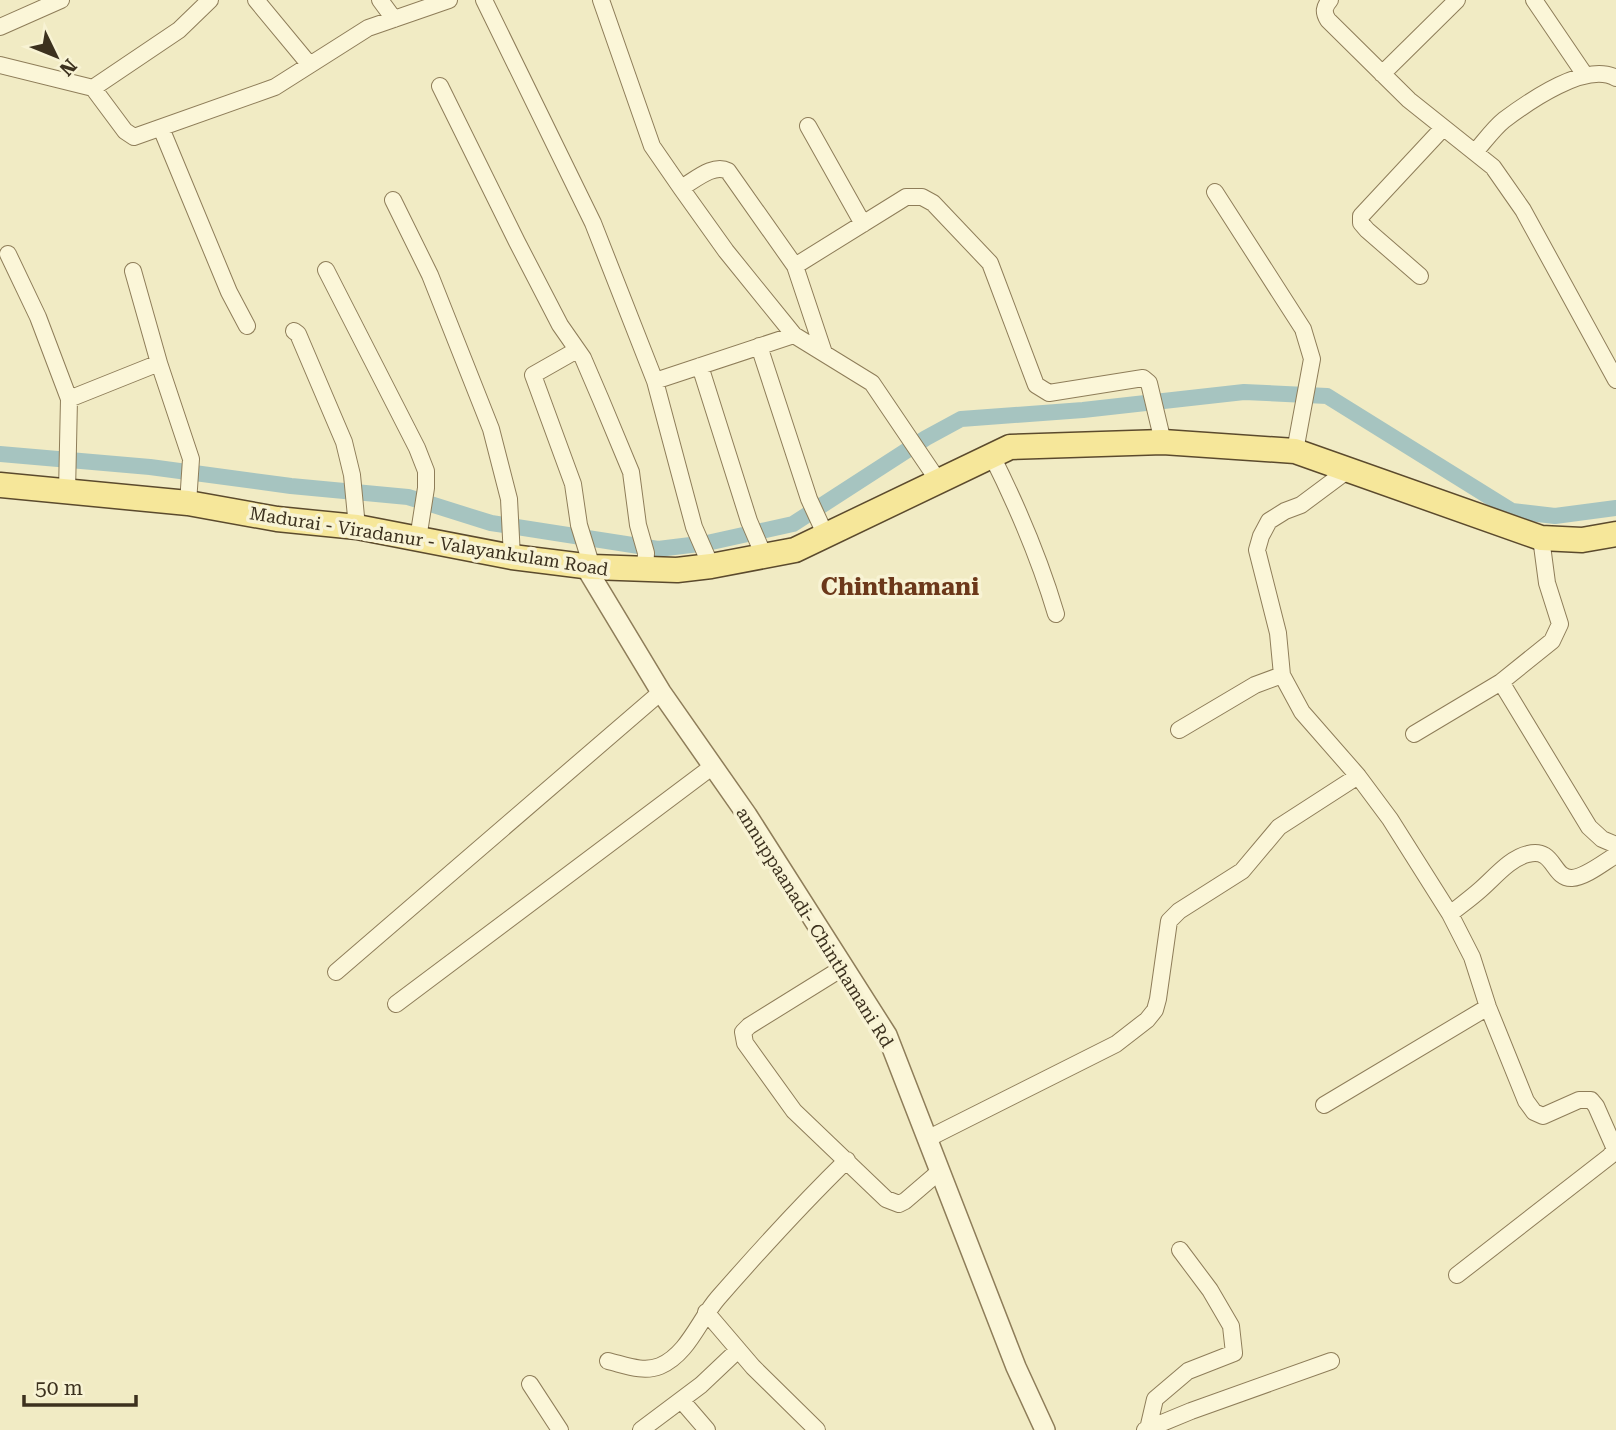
<svg xmlns="http://www.w3.org/2000/svg" width="1616" height="1430" font-family="'Roboto Serif',serif">
  <rect width="100%" height="100%" fill="#f1ebc4"/>
  <g fill="none" stroke-linecap="round" stroke-linejoin="round">
    <path stroke="#a6c4c0" stroke-width="16" d="M 0,454 L 150,467 L 291,486 L 408,497 L 491,523 L 658,549 L 707,543 L 793,524 L 926,438 L 961,419 L 1083,410 L 1244,392 L 1327,396 L 1512,511 L 1555,516 L 1616,508"/>
    <defs>
      <path id="minor" d="M 256,0 L 309,64
        M 380,0 L 394,19
        M 484,0 L 593,223 L 655,381
        M 601,0 L 652,146 L 681,188 L 726,251 L 794,335 L 872,383 L 939,482
        M 1330,0 C 1324,7 1323,12 1328,20 L 1409,100 L 1493,167 L 1523,210 L 1616,380
        M 1534,0 L 1585,75
        M 0,27 L 61,0
        M 0,65 L 93,88 L 125,131 L 134,137 L 275,87 L 368,28 L 449,0
        M 1382,74 L 1457,0
        M 440,86 L 517,242 L 560,325 L 583,358 L 601,400 L 631,472 L 638,525 L 646,553 L 645,571
        M 93,88 L 179,30 L 210,0
        M 808,126 L 863,224
        M 161,128 L 229,292 L 247,326
        M 1475,152 C 1484,142 1493,129 1504,120 C 1528,102 1586,61 1616,78
        M 681,188 C 694,181 713,163 728,171 L 795,266 L 824,353
        M 1215,192 L 1303,329 L 1312,359 L 1295,451
        M 393,200 L 430,275 L 491,429 L 509,499 L 512,557
        M 8,254 L 38,317 L 69,399
        M 795,266 L 906,197 L 922,197 L 933,203 L 990,263 L 1036,385 L 1049,393 L 1143,378 L 1149,383 L 1163,442
        M 326,270 L 417,448 L 426,471 L 426,488 L 418,539
        M 133,271 L 159,363
        M 1420,276 L 1367,230 L 1361,223 L 1361,216 L 1443,128
        M 294,331 L 298,334 L 344,442 L 352,475 L 357,527
        M 759,346 L 809,499 L 826,536
        M 577,350 L 533,375 L 573,484 L 579,525 L 592,567
        M 700,366 L 749,521 L 764,556
        M 992,456 C 1017,506 1040,560 1056,614
        M 1348,470 L 1301,505 L 1285,511 L 1269,521 L 1261,536 L 1257,550 L 1278,633 L 1282,675 L 1302,712 L 1358,776 L 1390,819 L 1450,914 L 1472,957 L 1488,1007 L 1526,1101 L 1534,1112 L 1543,1116 L 1579,1100 L 1591,1100 L 1596,1106 L 1615,1149 L 1610,1156 L 1457,1275
        M 67,492 L 69,399 L 159,363 L 191,459 L 188,503
        M 711,566 L 694,527 L 655,381 L 794,335
        M 1501,682 L 1589,827 L 1602,839 L 1616,845
        M 1179,730 L 1255,685 L 1282,675
        M 1414,734 L 1501,682 L 1552,641 L 1560,624 L 1547,583 L 1541,538
        M 1450,914 C 1460,906 1471,898 1480,890 C 1494,878 1510,858 1528,854 C 1555,847 1552,879 1572,878 C 1586,877 1604,862 1616,855
        M 844,967 L 749,1026 L 743,1032 L 745,1043 L 794,1111 L 886,1199 L 899,1204 L 905,1201 L 940,1171
        M 336,972 L 661,692
        M 396,1004 L 713,766
        M 1324,1105 L 1488,1007
        M 927,1139 L 1116,1044 L 1147,1020 L 1155,1010 L 1158,999 L 1169,921 L 1179,911 L 1242,871 L 1279,827 L 1358,776
        M 706,1312 L 753,1367 L 817,1430
        M 608,1361 C 625,1365 643,1373 660,1366 C 688,1354 699,1320 718,1298 C 760,1250 802,1204 847,1160
        M 530,1384 L 560,1430
        M 682,1401 L 707,1430
        M 1148,1429 L 1155,1399 L 1188,1371 L 1234,1353 L 1231,1326 L 1210,1290 L 1180,1250
        M 641,1430 L 701,1385 L 738,1350
        M 1145,1430 L 1191,1411 L 1331,1361"/>
      <path id="tertiary" d="M 585,566 L 661,692 L 747,815 L 887,1035 L 1016,1367 L 1045,1430"/>
      <path id="primary" d="M 0,485 L 188,503 L 277,519 L 357,527 L 512,557 L 592,567 L 677,570 L 711,566 L 795,550 L 1010,447 L 1163,442 L 1295,451 L 1541,538 L 1582,540 L 1616,534"/>
    </defs>
    <use href="#minor" stroke="#8e7d59" stroke-width="18"/>
    <use href="#tertiary" stroke="#8e7d59" stroke-width="22"/>
    <use href="#primary" stroke="#5b4a2d" stroke-width="27"/>
    <use href="#minor" stroke="#fbf6d8" stroke-width="16"/>
    <use href="#tertiary" stroke="#fbf6d8" stroke-width="19"/>
    <use href="#primary" stroke="#f6e79a" stroke-width="24"/>
  </g>
  <g text-anchor="middle" dominant-baseline="central" stroke-width="7" stroke-linejoin="round" paint-order="stroke">
    <g font-size="18" fill="#3c311e" stroke="#f8f3d4">
      <text transform="translate(429 541) rotate(9)">Madurai - Viradanur - Valayankulam Road</text>
      <text transform="translate(815 927) rotate(58)">annuppaanadi- Chinthamani Rd</text>
    </g>
    <g font-size="24" font-weight="bold" fill="#6c381a" stroke="#f8f3d4">
      <text x="900" y="587">Chinthamani</text>
    </g>
  </g>
  <g transform="translate(56 56) rotate(133)" stroke="#f8f3d4" stroke-width="5" paint-order="stroke">
  <path d="M0-5L12 26L0 18L-12 26Z" fill="#3c311e"/>
  <text y="-10" font-size="19" font-weight="bold" text-anchor="middle" fill="#3c311e">N</text>
  </g>
  <path d="M24 1395v10h112v-10" fill="none" stroke="#3c311e" stroke-width="3.5"/>
  <text x="35" y="1395" font-size="21" fill="#3c311e" stroke="#f8f3d4" stroke-width="5" paint-order="stroke">50 m</text>
</svg>
